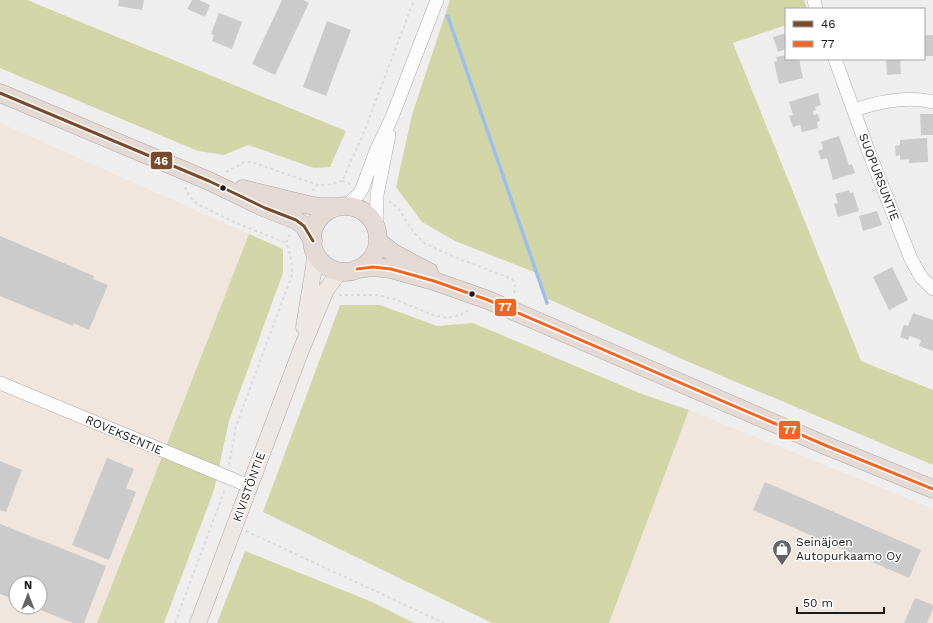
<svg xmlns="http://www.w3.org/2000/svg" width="933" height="623" font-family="'Work Sans',sans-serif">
  <rect width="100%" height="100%" fill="#eeeeef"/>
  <path fill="#f0e6dd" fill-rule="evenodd" d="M 0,123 L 249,234 L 97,623 L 0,623 ZM 16,583 L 40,583 L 40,607 L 16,607 Z
    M 689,410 L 933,509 L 933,623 L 609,623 Z"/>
  <path fill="#d2d6a6" d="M 0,0 L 27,0 L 346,131 L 330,167 L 314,168 L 248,145 L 224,155 L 198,151 L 0,68 Z
    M 450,0 L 804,0 L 807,9 L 786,9 L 786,25 L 733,43 L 861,361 L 933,390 L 933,465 L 682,359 L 546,298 L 537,273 L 455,241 L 422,222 L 396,187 L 412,115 Z
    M 249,234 L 283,249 L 283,273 L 229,421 L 214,490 L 164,623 L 97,623 Z
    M 340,305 L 380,305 L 437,326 L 473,323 L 642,394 L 689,410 L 609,623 L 492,623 L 263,512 Z
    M 245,551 L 372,602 L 414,623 L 217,623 Z"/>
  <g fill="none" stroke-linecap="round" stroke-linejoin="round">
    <path stroke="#9bbeee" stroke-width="3.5" d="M 447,16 L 448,17 L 547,303"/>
  </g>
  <path fill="#cccbcc" d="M 119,0 L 144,0 L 142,10 L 118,6 Z
    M 192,0 L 199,0 L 210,5 L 205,17 L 187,9 Z
    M 282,0 L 303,0 L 309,3 L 275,75 L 252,64 Z
    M 219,13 L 242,22 L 232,49 L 212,41 L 214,35 L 211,34 Z
    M 327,21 L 351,30 L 326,96 L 303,87 Z
    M 786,33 L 786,49 L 778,52 L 773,37 Z
    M 924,35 L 933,35 L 933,56 L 924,56 Z
    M 786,55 L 786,59 L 799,59 L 803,78 L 779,84 L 774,62 L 777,61 L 776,57 Z
    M 886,59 L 900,59 L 901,74 L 887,75 Z
    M 818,93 L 821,105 L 815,107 L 816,110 L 813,111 L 814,115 L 818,114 L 820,121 L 817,122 L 818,128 L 802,132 L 800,125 L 793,127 L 789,116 L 793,115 L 789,102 Z
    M 920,114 L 933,114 L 933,135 L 921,135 Z
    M 839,136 L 849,165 L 852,164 L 855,173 L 833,180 L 827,158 L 821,160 L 818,151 L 823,149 L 821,142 Z
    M 927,138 L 928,162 L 909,163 L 909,159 L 900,160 L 900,155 L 896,156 L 895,146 L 900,145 L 900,140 Z
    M 849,190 L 850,193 L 853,192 L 859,211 L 838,217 L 834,204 L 838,203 L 835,194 Z
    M 877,211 L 882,225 L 863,231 L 859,216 Z
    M 0,236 L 94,276 L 93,279 L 108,285 L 89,330 L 74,323 L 73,326 L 0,296 Z
    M 892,267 L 908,300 L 889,310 L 873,277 Z
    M 913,313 L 933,320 L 933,351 L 919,346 L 921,340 L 910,336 L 908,340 L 900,337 L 904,325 L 908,326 Z
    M 107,458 L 134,469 L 126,488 L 136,492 L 109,560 L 72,545 Z
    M 0,461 L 22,470 L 6,512 L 0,510 Z
    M 765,482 L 921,550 L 909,578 L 753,510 Z
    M 0,524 L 106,566 L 84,623 L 73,623 L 33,607 L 40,607 L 40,583 L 16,583 L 16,600 L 0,594 Z
    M 915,598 L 933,605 L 933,609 L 927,623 L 904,623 Z"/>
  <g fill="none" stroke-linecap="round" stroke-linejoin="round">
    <defs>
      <path id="minor" d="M 814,0 L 816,9
        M 835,59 L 868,150 L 911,259 L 921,277 L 933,289
        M 854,110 C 878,102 907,95 933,102
        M 346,206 L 359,194 L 362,189 L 376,151 L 392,117 L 437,0
        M 376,228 L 377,195 L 389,135
        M 0,383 L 249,486"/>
      <path id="major" d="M 304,327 L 314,267 L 315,251
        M 198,623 L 301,350 L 326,290 L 340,271"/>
      <path id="highway" d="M 0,93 L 209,181 L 265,208 L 296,220 L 304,226 L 313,241
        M 243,189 L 304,204 L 319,207 L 338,207
        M312 239a33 33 0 1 1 66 0a33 33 0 1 1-66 0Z
        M 378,241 L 393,253 L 429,272
        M 357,269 L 373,267 L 391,269 L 434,281 L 488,300 L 827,446 L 933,489"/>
    </defs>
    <use href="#minor" stroke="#ababac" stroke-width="14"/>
    <use href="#major" stroke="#b1a6a3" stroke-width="17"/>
    <use href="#highway" stroke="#b1a6a3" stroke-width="19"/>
    <path stroke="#dadadb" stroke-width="2" stroke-dasharray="3 3" stroke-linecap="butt" d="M 226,172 L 245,162 L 252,162 L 318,185
      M 342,181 L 350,184
      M 185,187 L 189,196 L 197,204 L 234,222 L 286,243
      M 312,191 L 318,185 L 327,185 L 342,181 L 362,137 L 414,0
      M 389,201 L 398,208 L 414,233 L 426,244 L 455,257 L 512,279 L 515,286 L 514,296
      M 339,295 L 378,295 L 394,299 L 433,315 L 447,318 L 460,315 L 471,309
      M 229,465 L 236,426 L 292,275 C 292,264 291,254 286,243 L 290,234
      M 246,531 L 444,623
      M 175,623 L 225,489"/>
    <use href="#minor" stroke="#fcfcfd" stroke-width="13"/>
    <use href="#major" stroke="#eee8e5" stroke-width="16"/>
    <use href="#highway" stroke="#e3dad6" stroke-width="18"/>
    <defs>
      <path id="bus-1" d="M 0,93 L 209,181 L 265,208 L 296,220 L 304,226 L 313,241"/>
      <path id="bus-2" d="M 357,269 L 373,267 L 391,269 L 434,281 L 488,300 L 827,446 L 933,489"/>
    </defs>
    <use href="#bus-1" stroke="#fff" stroke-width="6"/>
    <use href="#bus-2" stroke="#fff" stroke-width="6"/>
    <use href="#bus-1" stroke="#7a4b2a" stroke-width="3"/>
    <use href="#bus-2" stroke="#f26522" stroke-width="3"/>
  </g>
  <defs>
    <symbol id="shop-pin" viewBox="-11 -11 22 30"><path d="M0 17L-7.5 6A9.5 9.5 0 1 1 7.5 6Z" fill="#646465" stroke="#fff"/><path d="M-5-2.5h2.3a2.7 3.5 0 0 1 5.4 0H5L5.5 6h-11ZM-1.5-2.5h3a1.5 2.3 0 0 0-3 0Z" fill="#fff"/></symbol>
  </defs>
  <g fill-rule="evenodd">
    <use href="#shop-pin" x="771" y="538" width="22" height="30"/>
  </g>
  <g fill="#1a1a1b" stroke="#fff" stroke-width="1.5">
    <circle cx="223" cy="188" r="3.5"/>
    <circle cx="472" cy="294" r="3.5"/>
  </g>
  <g text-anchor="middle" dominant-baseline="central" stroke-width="3" stroke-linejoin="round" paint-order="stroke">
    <g font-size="12" fill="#1a1a1b" stroke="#fff">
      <text transform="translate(879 177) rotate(69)">SUOPURSUNTIE</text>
      <text transform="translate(124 435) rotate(23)">ROVEKSENTIE</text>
      <text transform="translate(249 487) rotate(-70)">KIVISTÖNTIE</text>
    </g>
    <g font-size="12" fill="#1a1a1b" stroke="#fff" text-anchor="start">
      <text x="796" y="542">Seinäjoen<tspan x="796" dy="14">Autopurkaamo Oy</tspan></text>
    </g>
  </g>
  <g stroke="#fff" stroke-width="1.5">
    <rect x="150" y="151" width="23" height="19" rx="4" fill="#7a4b2a"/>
    <rect x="494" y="298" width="23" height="19" rx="4" fill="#f26522"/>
    <rect x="778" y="420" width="23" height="20" rx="4" fill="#f26522"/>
  </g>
  <g font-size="11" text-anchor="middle" font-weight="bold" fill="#fff">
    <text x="161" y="165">46</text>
    <text x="505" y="311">77</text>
    <text x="790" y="434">77</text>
  </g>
  <rect x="785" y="8" width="140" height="52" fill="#ffffff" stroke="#a3a3a4"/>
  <rect x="793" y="21" width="20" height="6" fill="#7a4b2a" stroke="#a3a3a4"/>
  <text x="821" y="28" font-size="12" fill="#1a1a1b">46</text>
  <rect x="793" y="41" width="20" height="6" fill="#f26522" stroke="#a3a3a4"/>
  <text x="821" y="48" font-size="12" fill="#1a1a1b">77</text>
  <g transform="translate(28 595)"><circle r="19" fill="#ffffff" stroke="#a3a3a4"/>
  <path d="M0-3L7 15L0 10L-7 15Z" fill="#646465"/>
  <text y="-6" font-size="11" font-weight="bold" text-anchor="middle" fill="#1a1a1b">N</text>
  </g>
  <path d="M797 607v6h87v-6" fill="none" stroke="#1a1a1b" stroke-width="2"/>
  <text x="803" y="607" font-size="12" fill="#1a1a1b" stroke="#ffffff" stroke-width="3" paint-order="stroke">50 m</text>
</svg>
